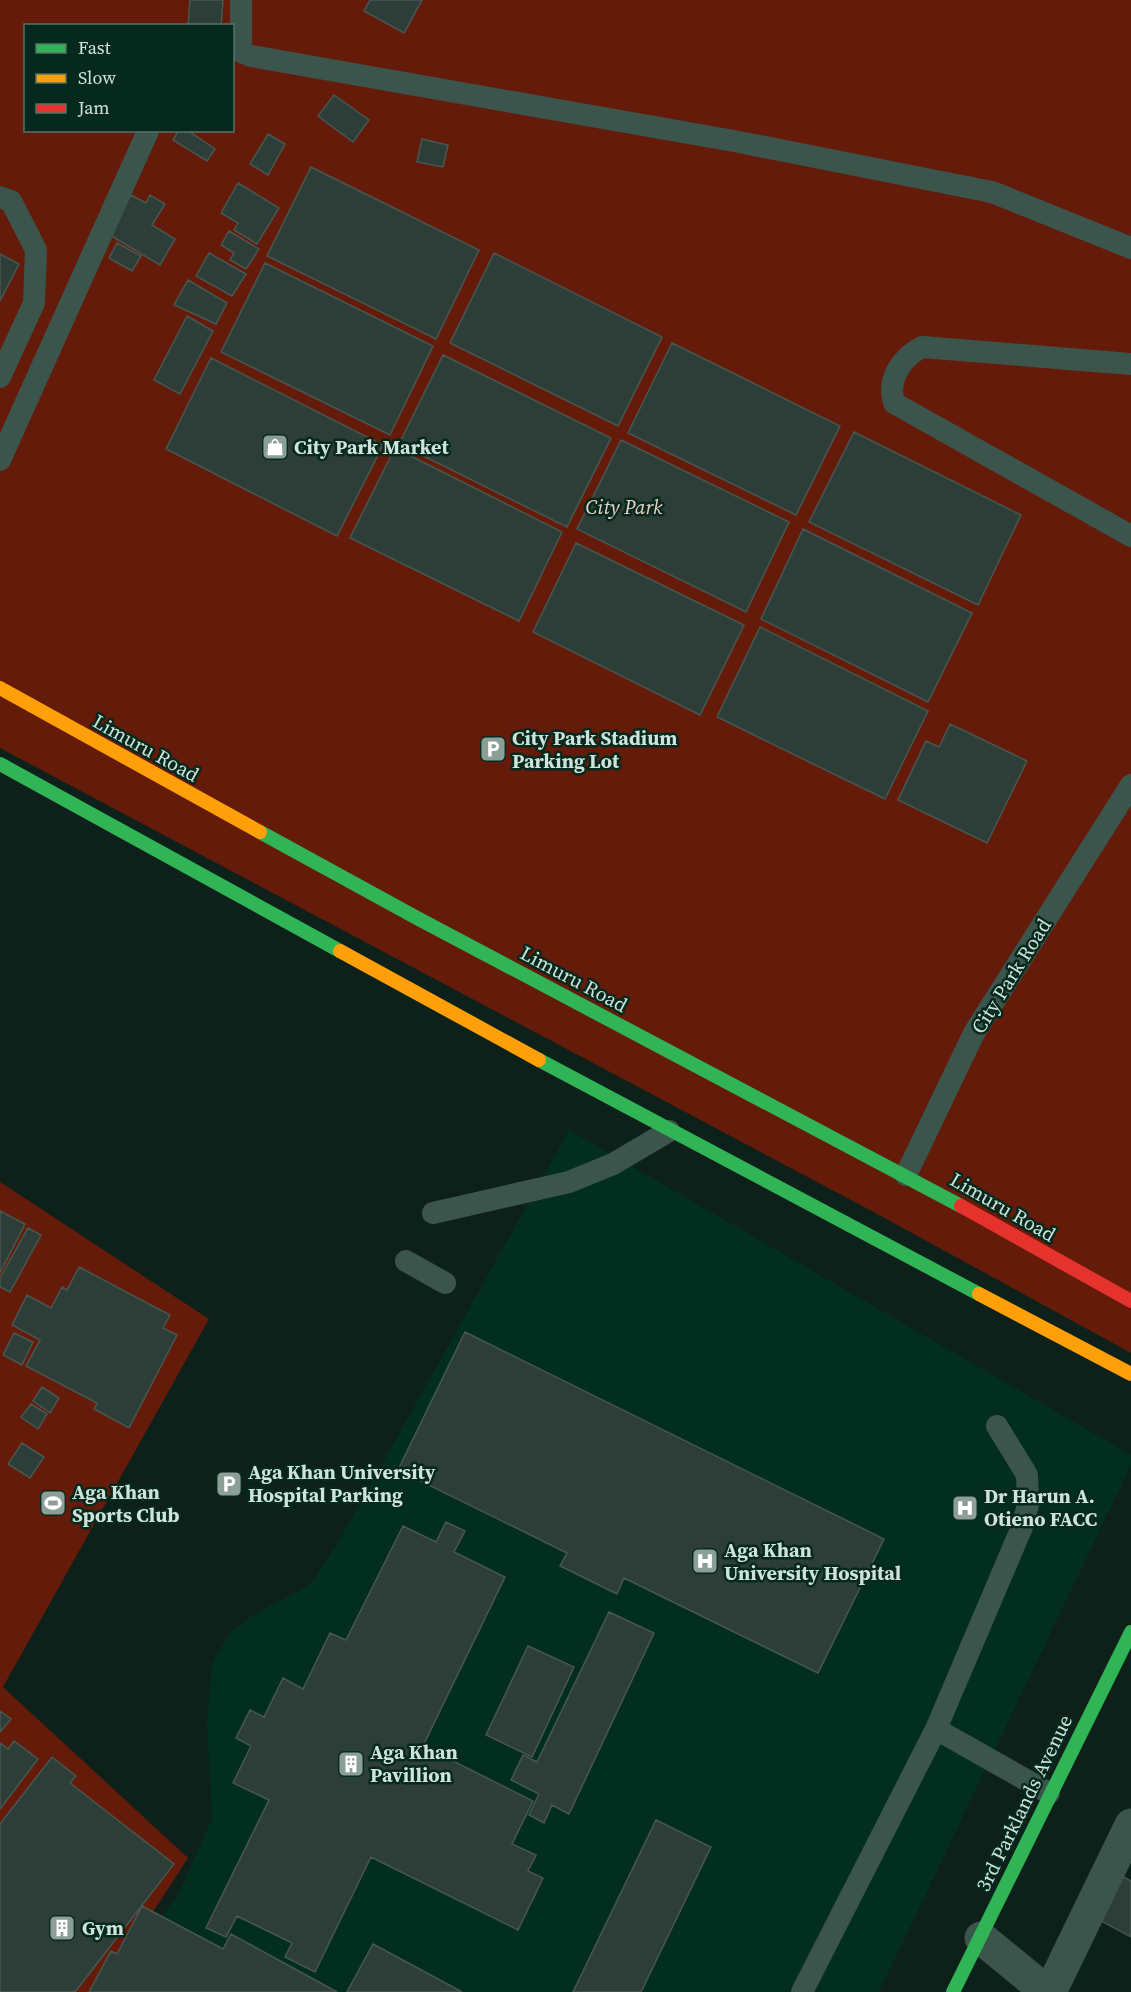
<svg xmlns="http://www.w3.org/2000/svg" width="1131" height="1992" font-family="'Source Serif 4',serif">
  <rect width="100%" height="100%" fill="#0d211a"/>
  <path fill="#022e1f" d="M 569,1130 L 1131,1455 L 1131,1465 L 879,1992 L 112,1992 L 179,1892 L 212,1819 L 207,1723 L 212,1662 L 232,1630 L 256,1613 L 311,1584 L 341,1537 Z"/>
  <path fill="#641b0a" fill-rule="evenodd" d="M 0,0 L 1131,0 L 1131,1353 L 881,1216 L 0,748 ZM 26,26 L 232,26 L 232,130 L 26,130 Z
    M 0,1182 L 209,1319 L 3,1687 L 188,1858 L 101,1992 L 0,1992 Z"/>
  <path fill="#2d3d37" stroke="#485751" stroke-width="1.5" d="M 190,0 L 223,0 L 221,26 L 188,26 Z
    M 370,0 L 422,0 L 404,33 L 364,11 Z
    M 334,95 L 369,120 L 353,142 L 318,116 Z
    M 179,130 L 187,130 L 215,149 L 207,161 L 173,140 Z
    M 268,134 L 285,144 L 268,175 L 250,164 Z
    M 422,139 L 448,145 L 443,167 L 417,162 Z
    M 311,167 L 479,250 L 436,339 L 267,256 Z
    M 238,183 L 279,208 L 257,244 L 234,230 L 238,223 L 221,213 Z
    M 131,195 L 146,203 L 150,195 L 165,204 L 152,225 L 175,239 L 160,265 L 108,234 Z
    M 229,231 L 259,249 L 246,269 L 230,260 L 234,253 L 221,245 Z
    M 117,243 L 141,256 L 132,271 L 109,258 Z
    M 209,253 L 246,274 L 232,296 L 196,276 Z
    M 494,253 L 662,337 L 618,426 L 450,343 Z
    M 0,254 L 19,264 L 0,301 Z
    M 265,263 L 433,346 L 390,435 L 221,352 Z
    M 188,280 L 227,303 L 216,324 L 174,305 Z
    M 187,316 L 213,331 L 180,394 L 154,380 Z
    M 672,343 L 840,426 L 796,515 L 628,433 Z
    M 443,355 L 611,438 L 567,527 L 399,444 Z
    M 211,358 L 383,445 L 337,536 L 166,449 Z
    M 854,432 L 1021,515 L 978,605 L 809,522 Z
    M 621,440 L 789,522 L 746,612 L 577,529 Z
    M 395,448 L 562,532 L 519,621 L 350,538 Z
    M 803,529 L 972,613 L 928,702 L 761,619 Z
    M 576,543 L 744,625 L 700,715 L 533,632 Z
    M 760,627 L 928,711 L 885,799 L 717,717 Z
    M 950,724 L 1027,761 L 987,843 L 898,800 L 926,741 L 939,747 Z
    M 0,1211 L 25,1224 L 0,1273 Z
    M 28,1228 L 41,1235 L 10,1292 L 0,1287 L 0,1278 Z
    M 79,1267 L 170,1315 L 163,1328 L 177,1335 L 129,1428 L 94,1409 L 97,1403 L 26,1366 L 40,1340 L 12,1325 L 27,1295 L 51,1308 L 62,1287 L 67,1290 Z
    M 465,1332 L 884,1539 L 818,1673 L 624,1578 L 617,1594 L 560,1566 L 567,1553 L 398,1470 Z
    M 14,1333 L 33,1342 L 22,1365 L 3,1355 Z
    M 42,1387 L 59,1398 L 50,1413 L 33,1401 Z
    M 31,1404 L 47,1414 L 38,1429 L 21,1417 Z
    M 22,1443 L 44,1457 L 30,1478 L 8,1464 Z
    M 446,1522 L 465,1531 L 454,1552 L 505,1577 L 423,1746 L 533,1801 L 512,1844 L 536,1855 L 528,1871 L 543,1878 L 518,1930 L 371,1857 L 315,1972 L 285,1957 L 292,1943 L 237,1916 L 226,1937 L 206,1928 L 269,1800 L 233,1783 L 251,1746 L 236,1738 L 250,1710 L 264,1717 L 283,1678 L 303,1689 L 330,1633 L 346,1640 L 403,1526 L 436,1542 Z
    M 609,1612 L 654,1633 L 569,1814 L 552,1805 L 544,1823 L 529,1815 L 539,1794 L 511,1780 L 523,1755 L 537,1762 Z
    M 528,1646 L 574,1667 L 532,1757 L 486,1735 Z
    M 0,1711 L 11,1719 L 0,1732 Z
    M 14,1741 L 38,1759 L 0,1809 L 0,1743 L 8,1749 Z
    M 52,1757 L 76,1776 L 70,1783 L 174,1864 L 75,1992 L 0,1992 L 0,1824 Z
    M 656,1820 L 711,1847 L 641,1992 L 573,1992 Z
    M 1115,1872 L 1131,1881 L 1131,1937 L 1092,1916 Z
    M 142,1906 L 223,1949 L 231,1934 L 337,1992 L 89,1992 L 111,1951 L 117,1954 Z
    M 373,1944 L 462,1992 L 347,1992 Z"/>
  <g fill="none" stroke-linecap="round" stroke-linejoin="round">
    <path stroke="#3c554c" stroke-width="22" d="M 241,0 L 241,52 L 251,56 L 734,141 L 992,192 L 1131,248
      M 0,197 L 11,201 L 36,250 L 34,303 L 0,377
      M 1131,364 L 922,347 C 901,358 887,379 894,403 L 1131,536
      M 0,460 L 148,131
      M 906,1175 L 974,1033 L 1131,785
      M 433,1213 L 569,1182 L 613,1164 L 669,1131
      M 406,1261 L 445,1283
      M 936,1729 L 1049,1793
      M 802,1992 L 936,1729 L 1022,1527 L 1028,1505 L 1027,1475 L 997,1426"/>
    <path stroke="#3c554c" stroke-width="33" d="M 981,1938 L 1047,1992
      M 1050,1992 L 1131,1825"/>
    <path stroke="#30b455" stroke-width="14" d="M 0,764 L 340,951
      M 260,832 L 417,918 L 961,1206
      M 539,1060 L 979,1294
      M 953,1992 L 1131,1632"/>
    <path stroke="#ff9f0a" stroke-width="14" d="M 0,688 L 260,832
      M 340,951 L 539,1060
      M 979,1294 L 1131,1374"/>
    <path stroke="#e5322d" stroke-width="14" d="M 961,1206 L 1131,1301"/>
  </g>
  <defs>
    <symbol id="shop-square" viewBox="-11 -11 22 22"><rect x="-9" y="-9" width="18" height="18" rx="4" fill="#8c9f97" stroke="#05291c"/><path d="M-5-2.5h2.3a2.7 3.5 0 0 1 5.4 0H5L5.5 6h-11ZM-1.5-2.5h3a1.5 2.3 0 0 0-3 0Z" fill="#fff"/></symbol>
    <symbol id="parking-square" viewBox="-11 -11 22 22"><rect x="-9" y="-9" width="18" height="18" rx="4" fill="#8c9f97" stroke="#05291c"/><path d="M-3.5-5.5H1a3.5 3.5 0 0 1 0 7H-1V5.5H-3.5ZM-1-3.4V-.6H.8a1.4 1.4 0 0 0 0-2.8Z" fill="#fff"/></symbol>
    <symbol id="stadium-square" viewBox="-11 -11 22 22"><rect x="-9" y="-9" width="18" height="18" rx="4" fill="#8c9f97" stroke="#05291c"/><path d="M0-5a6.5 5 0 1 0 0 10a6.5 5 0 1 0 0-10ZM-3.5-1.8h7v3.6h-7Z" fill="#fff"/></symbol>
    <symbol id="hospital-square" viewBox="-11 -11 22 22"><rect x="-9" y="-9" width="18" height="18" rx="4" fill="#8c9f97" stroke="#05291c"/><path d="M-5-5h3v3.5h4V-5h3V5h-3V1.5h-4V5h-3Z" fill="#fff"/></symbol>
    <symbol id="building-square" viewBox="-11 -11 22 22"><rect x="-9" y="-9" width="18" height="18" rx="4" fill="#8c9f97" stroke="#05291c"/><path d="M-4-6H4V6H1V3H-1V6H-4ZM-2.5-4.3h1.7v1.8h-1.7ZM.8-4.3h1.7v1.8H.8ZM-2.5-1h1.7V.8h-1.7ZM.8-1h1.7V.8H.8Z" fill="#fff"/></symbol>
  </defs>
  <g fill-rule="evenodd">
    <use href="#shop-square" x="260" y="432" width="30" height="30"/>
    <use href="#parking-square" x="478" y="734" width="30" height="30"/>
    <use href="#parking-square" x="214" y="1469" width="30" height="30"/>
    <use href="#stadium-square" x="38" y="1488" width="30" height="30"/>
    <use href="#hospital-square" x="950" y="1493" width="30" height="30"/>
    <use href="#hospital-square" x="690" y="1546" width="30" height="30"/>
    <use href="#building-square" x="336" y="1749" width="30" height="30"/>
    <use href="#building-square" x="47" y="1913" width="30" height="30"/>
  </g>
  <g text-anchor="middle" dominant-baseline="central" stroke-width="5" stroke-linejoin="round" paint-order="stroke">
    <g font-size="20" font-weight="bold" fill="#d0e3da" stroke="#05291c" text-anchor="start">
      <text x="294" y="447">City Park Market</text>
      <text x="512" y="738">City Park Stadium<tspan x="512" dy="23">Parking Lot</tspan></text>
      <text x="248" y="1472">Aga Khan University<tspan x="248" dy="23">Hospital Parking</tspan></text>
      <text x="72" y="1492">Aga Khan<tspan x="72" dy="23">Sports Club</tspan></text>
      <text x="984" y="1496">Dr Harun A.<tspan x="984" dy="23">Otieno FACC</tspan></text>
      <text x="724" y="1550">Aga Khan<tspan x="724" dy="23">University Hospital</tspan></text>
      <text x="370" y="1752">Aga Khan<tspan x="370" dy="23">Pavillion</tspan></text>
      <text x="82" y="1928">Gym</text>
    </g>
    <g font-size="20" font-style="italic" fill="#edd1cb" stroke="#05291c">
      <text x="624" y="507">City Park</text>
    </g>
    <g font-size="20" fill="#d0e3da" stroke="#05291c">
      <text transform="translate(146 748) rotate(29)">Limuru Road</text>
      <text transform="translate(1011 976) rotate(-58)">City Park Road</text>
      <text transform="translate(574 979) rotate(28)">Limuru Road</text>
      <text transform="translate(1003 1207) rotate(30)">Limuru Road</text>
      <text transform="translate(1024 1803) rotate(-64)">3rd Parklands Avenue</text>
    </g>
  </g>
  <rect x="24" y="24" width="210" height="108" fill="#05291c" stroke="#567368" stroke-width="1.5"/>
  <rect x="36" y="44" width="30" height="9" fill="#30b455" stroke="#567368" stroke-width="1.5"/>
  <text x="78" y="54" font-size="18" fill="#d0e3da">Fast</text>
  <rect x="36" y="74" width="30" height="9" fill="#ff9f0a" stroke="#567368" stroke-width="1.5"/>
  <text x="78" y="84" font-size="18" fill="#d0e3da">Slow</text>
  <rect x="36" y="104" width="30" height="9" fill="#e5322d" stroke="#567368" stroke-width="1.5"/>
  <text x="78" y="114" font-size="18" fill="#d0e3da">Jam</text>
</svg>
